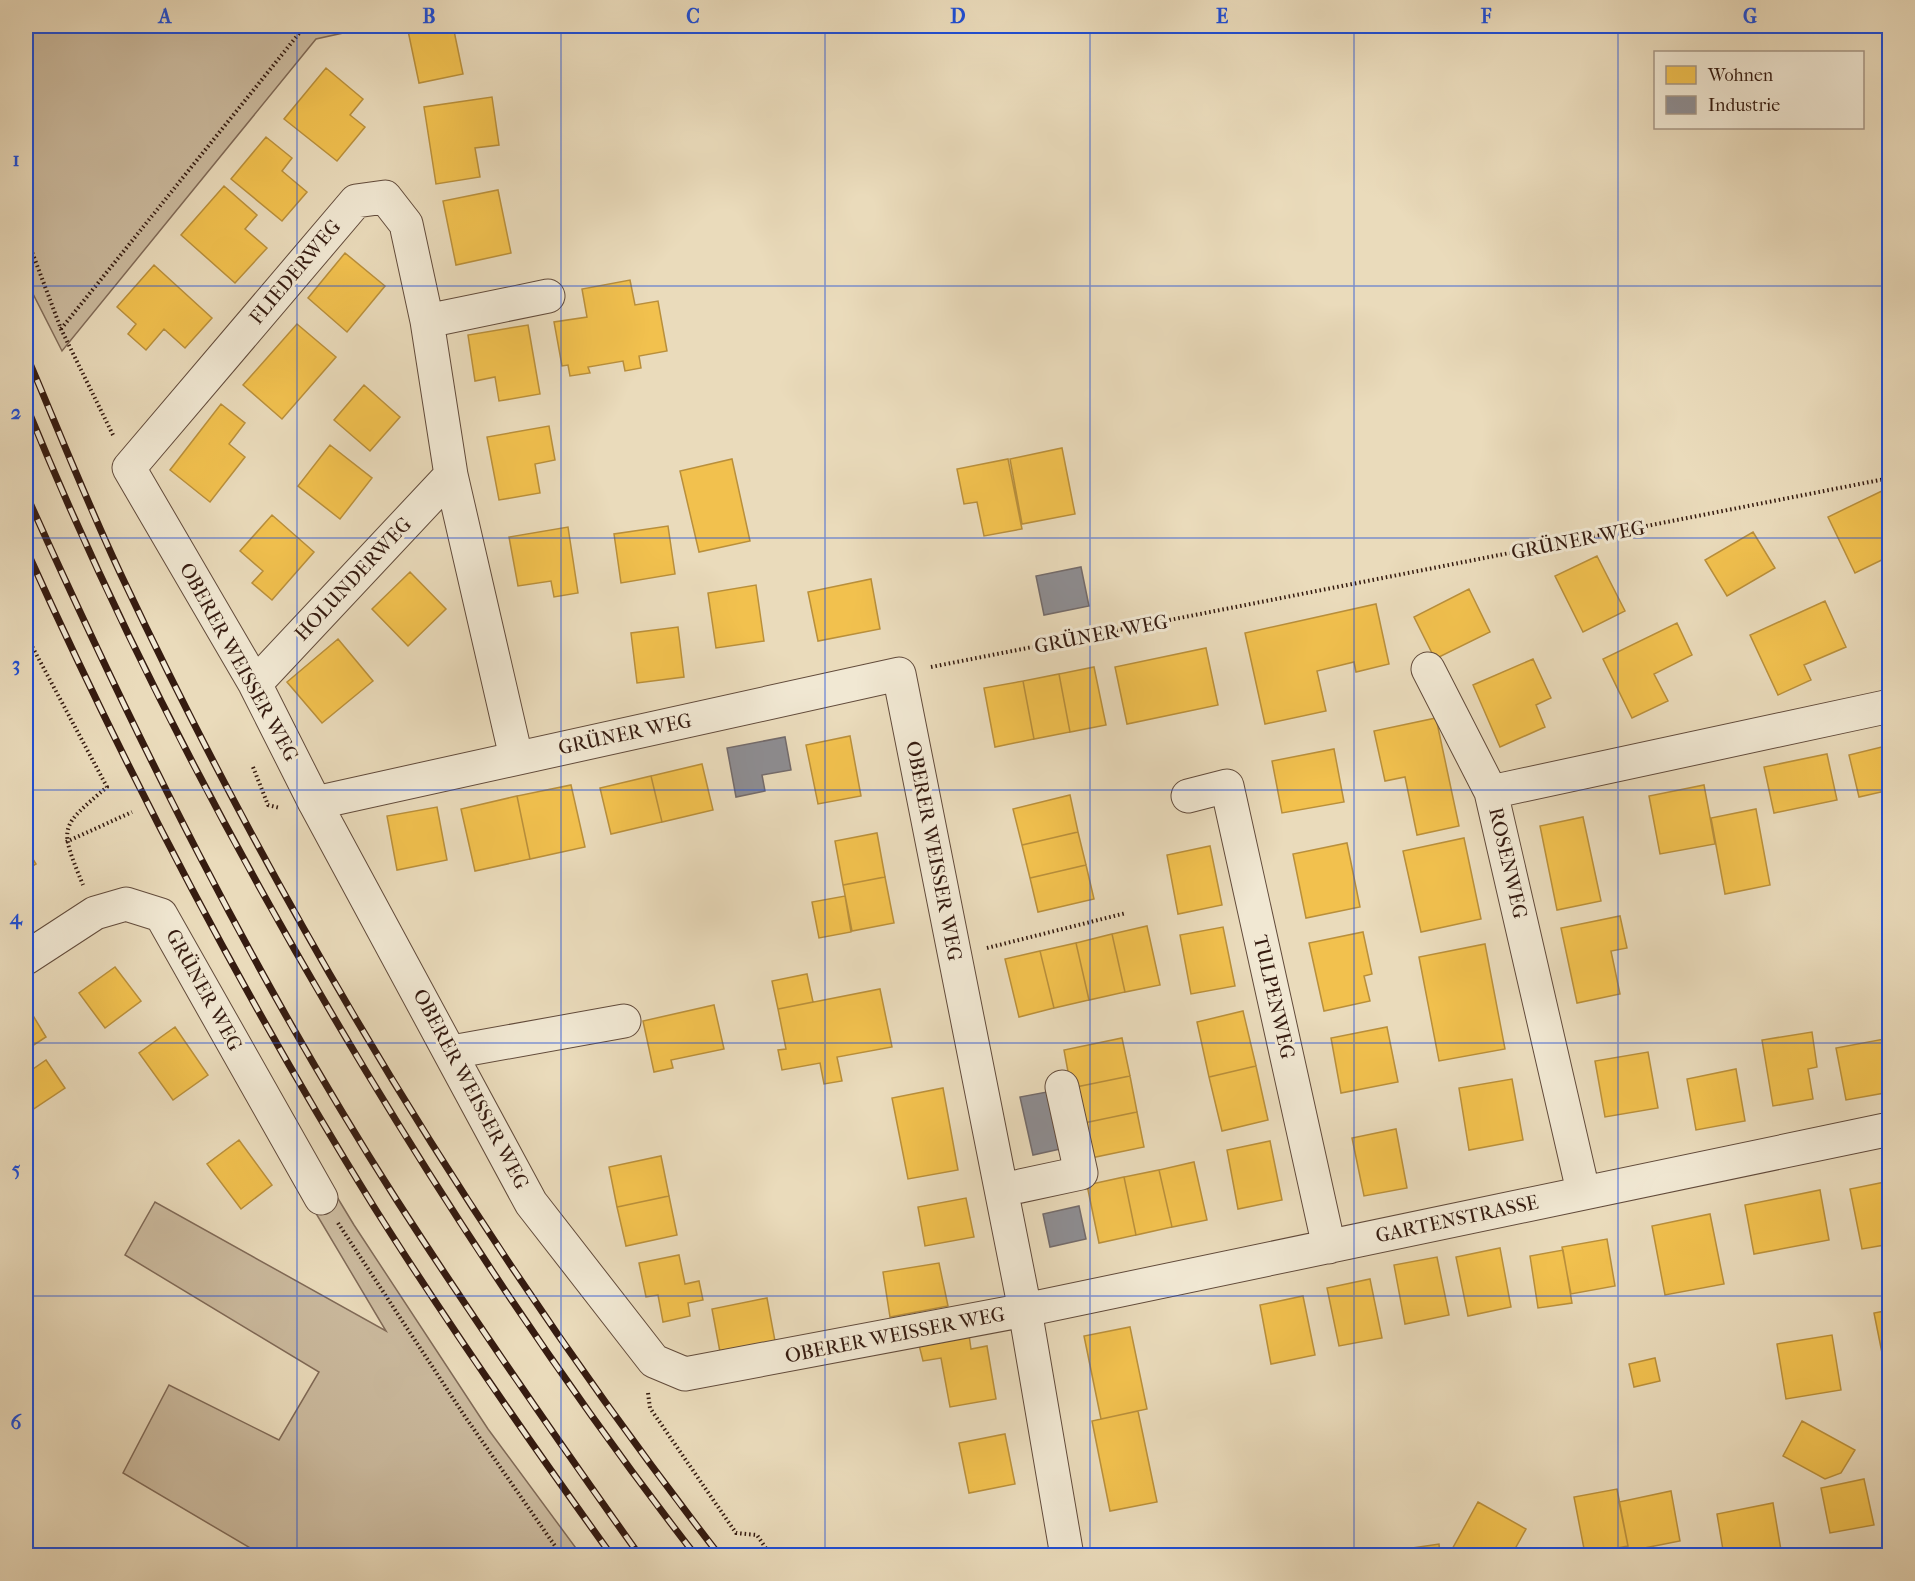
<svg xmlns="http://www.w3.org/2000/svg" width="1915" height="1581" font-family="'IM FELL French Canon',serif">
  <rect width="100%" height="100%" fill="#eadbbb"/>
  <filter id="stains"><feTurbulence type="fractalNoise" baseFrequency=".00333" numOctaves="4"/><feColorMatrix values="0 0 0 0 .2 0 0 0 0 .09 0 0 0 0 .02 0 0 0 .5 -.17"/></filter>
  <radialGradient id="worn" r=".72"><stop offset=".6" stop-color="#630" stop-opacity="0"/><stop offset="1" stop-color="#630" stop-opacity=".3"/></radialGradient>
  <path fill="#cbba9e" stroke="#806a57" stroke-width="1.5" d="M 26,26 L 375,26 L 316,39 L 62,351 L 26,280 Z
    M 334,1192 L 354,1225 L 488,1429 L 581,1555 L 262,1555 L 123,1473 L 169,1385 L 279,1440 L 319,1372 L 125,1255 L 155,1202 L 386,1331 L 311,1205 Z"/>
  <path fill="#f2c14e" stroke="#b98f3b" stroke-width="1.5" d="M 407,26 L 453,26 L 463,74 L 419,83 Z
    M 326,68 L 363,99 L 350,115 L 365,127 L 337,161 L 284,119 Z
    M 492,97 L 499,145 L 475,148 L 480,177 L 436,184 L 424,107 Z
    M 266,137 L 292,158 L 282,171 L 307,192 L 282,221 L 231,179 Z
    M 224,186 L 257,215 L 245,229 L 267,248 L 235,283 L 181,235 Z
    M 498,190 L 511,253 L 456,265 L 443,201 Z
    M 345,253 L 385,286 L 347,332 L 308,298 Z
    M 154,265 L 212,318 L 185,348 L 164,329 L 146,350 L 128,334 L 136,324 L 117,307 Z
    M 630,280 L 635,305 L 658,301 L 667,351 L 639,356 L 641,368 L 625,371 L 623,361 L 588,367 L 590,373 L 570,376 L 568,365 L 562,366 L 554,322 L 587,317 L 582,289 Z
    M 297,324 L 336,357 L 282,419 L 243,385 Z
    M 528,325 L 540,394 L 499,401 L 495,377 L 475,381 L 468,335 Z
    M 364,385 L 400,417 L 370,451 L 334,420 Z
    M 221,404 L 245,423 L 229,444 L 245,457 L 210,502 L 170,470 Z
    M 549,426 L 555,460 L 535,464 L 540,493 L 499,500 L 487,437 Z
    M 330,445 L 372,478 L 340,519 L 298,486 Z
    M 1062,448 L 1075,514 L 1022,524 L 1010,459 Z
    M 732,459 L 750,541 L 699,552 L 680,471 Z
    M 1008,459 L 1022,529 L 984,536 L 977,502 L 964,504 L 957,469 Z
    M 1886,489 L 1890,495 L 1890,556 L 1855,573 L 1828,517 Z
    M 272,515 L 314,552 L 272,600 L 252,583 L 263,571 L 240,551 Z
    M 668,526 L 675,574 L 621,583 L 614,534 Z
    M 568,527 L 578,593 L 554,597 L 551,581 L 518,586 L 509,537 Z
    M 1753,532 L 1775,568 L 1727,596 L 1705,560 Z
    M 1597,556 L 1625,611 L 1583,632 L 1555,576 Z
    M 410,572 L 446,609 L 408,646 L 372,609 Z
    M 871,579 L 880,629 L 818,641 L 808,592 Z
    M 756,585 L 764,641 L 716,648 L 708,593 Z
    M 1469,589 L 1490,632 L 1435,659 L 1414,617 Z
    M 1825,601 L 1846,647 L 1804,665 L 1811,680 L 1778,695 L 1750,635 Z
    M 1376,604 L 1389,664 L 1356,672 L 1354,662 L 1317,671 L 1326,711 L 1265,724 L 1245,633 Z
    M 1677,623 L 1692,655 L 1654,674 L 1668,701 L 1632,718 L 1603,659 Z
    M 678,627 L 684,677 L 637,683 L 631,633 Z
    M 338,639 L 373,681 L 322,723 L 287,682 Z
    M 1206,648 L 1218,705 L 1127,724 L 1115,667 Z
    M 1533,659 L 1551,698 L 1536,705 L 1545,727 L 1500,747 L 1473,685 Z
    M 1094,667 L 1106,725 L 1070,732 L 1059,674 Z
    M 1059,674 L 1070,732 L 1034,739 L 1023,681 Z
    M 1023,681 L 1034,739 L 995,747 L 984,688 Z
    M 1436,718 L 1459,826 L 1417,835 L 1405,777 L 1385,781 L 1374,731 Z
    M 850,736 L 861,796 L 818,804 L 806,745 Z
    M 1890,745 L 1890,790 L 1859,797 L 1849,755 Z
    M 1334,749 L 1344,802 L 1282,813 L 1272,761 Z
    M 1827,754 L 1837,800 L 1774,813 L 1764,767 Z
    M 702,764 L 713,810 L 662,822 L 651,776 Z
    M 651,776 L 662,822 L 611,834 L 600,788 Z
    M 571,785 L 585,847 L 530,859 L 517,796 Z
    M 1704,785 L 1715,844 L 1660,854 L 1649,796 Z
    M 1070,795 L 1078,832 L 1022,845 L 1013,809 Z
    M 517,796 L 530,859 L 475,871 L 461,809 Z
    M 437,807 L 447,860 L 397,870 L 387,816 Z
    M 1756,809 L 1770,885 L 1725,894 L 1711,818 Z
    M 1583,817 L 1601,901 L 1557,910 L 1540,826 Z
    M 1078,832 L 1086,865 L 1030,878 L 1022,845 Z
    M 877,833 L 885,877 L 843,885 L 835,841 Z
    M 1464,838 L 1481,919 L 1421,932 L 1403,851 Z
    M 1347,843 L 1360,907 L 1306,918 L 1293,854 Z
    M 1210,846 L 1222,905 L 1178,914 L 1167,855 Z
    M 26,848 L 36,864 L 26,870 Z
    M 1086,865 L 1094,899 L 1038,912 L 1030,878 Z
    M 885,877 L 894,923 L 852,931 L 843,885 Z
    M 845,896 L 851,932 L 819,938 L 812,902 Z
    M 1620,916 L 1627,948 L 1611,951 L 1620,994 L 1577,1003 L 1561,928 Z
    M 1147,926 L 1160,985 L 1125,992 L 1112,934 Z
    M 1223,927 L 1235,986 L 1191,994 L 1180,935 Z
    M 1363,932 L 1372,974 L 1364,976 L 1370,1001 L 1324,1011 L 1309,943 Z
    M 1112,934 L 1125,992 L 1089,1000 L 1076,943 Z
    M 1076,943 L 1089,1000 L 1054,1008 L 1040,951 Z
    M 1485,944 L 1505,1049 L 1439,1061 L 1419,957 Z
    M 1040,951 L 1054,1008 L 1019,1017 L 1005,959 Z
    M 115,967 L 141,1001 L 105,1028 L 79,993 Z
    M 807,974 L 813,1002 L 778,1009 L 772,981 Z
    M 880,989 L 892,1047 L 837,1057 L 842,1081 L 824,1084 L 820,1063 L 782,1070 L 778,1050 L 786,1049 L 778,1009 Z
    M 26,1004 L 46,1037 L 26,1050 Z
    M 714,1005 L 724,1049 L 671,1060 L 673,1068 L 654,1072 L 643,1021 Z
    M 1243,1011 L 1256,1066 L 1209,1077 L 1197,1022 Z
    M 175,1027 L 208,1075 L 173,1100 L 139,1053 Z
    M 1387,1027 L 1398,1082 L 1341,1093 L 1331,1038 Z
    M 1812,1032 L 1817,1067 L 1808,1069 L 1813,1099 L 1773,1106 L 1762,1040 Z
    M 1122,1038 L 1130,1076 L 1071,1088 L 1064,1050 Z
    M 1884,1039 L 1890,1066 L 1890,1092 L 1846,1100 L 1836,1048 Z
    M 1648,1052 L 1658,1108 L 1605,1117 L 1595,1061 Z
    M 46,1060 L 65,1088 L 26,1114 L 26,1074 Z
    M 1256,1066 L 1268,1120 L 1222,1131 L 1209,1077 Z
    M 1736,1069 L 1745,1121 L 1696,1130 L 1687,1079 Z
    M 1130,1076 L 1137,1112 L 1079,1124 L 1071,1088 Z
    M 1512,1079 L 1523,1140 L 1469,1150 L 1459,1088 Z
    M 943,1088 L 958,1170 L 908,1179 L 892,1098 Z
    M 1137,1112 L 1144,1147 L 1086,1159 L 1079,1124 Z
    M 1396,1129 L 1407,1188 L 1364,1196 L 1352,1138 Z
    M 239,1140 L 272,1185 L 241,1209 L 207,1164 Z
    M 1270,1141 L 1282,1200 L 1238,1209 L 1227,1150 Z
    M 661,1156 L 669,1196 L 617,1207 L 609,1167 Z
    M 1194,1162 L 1207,1220 L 1172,1227 L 1159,1170 Z
    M 1159,1170 L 1172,1227 L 1136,1235 L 1124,1177 Z
    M 1124,1177 L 1136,1235 L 1099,1243 L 1087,1185 Z
    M 1890,1181 L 1890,1244 L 1862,1249 L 1850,1189 Z
    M 1820,1190 L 1829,1240 L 1754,1254 L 1745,1205 Z
    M 669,1196 L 677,1235 L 626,1246 L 617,1207 Z
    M 966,1198 L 974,1237 L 925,1246 L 918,1207 Z
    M 1710,1214 L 1724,1284 L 1665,1295 L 1652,1226 Z
    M 1607,1239 L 1615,1286 L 1571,1294 L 1562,1247 Z
    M 1500,1248 L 1511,1307 L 1468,1316 L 1456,1257 Z
    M 1563,1250 L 1572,1303 L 1538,1308 L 1530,1256 Z
    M 679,1255 L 685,1284 L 699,1281 L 703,1300 L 688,1303 L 690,1316 L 663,1322 L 658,1295 L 646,1297 L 639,1263 Z
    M 1437,1257 L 1449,1315 L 1405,1324 L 1394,1265 Z
    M 939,1263 L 948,1306 L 890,1317 L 883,1272 Z
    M 1370,1279 L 1382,1338 L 1339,1346 L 1327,1288 Z
    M 1303,1296 L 1315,1355 L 1271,1364 L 1260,1305 Z
    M 767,1298 L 775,1341 L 720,1352 L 712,1309 Z
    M 1890,1310 L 1890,1373 L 1886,1373 L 1874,1313 Z
    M 1130,1327 L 1147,1409 L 1101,1419 L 1084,1336 Z
    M 969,1335 L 971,1349 L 987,1346 L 996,1399 L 950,1407 L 941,1358 L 923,1361 L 919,1345 Z
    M 1832,1335 L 1841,1390 L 1786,1399 L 1777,1344 Z
    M 1655,1358 L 1660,1381 L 1634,1387 L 1629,1364 Z
    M 1138,1411 L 1157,1502 L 1110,1511 L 1092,1421 Z
    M 1802,1421 L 1855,1450 L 1841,1473 L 1825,1479 L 1783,1456 Z
    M 1005,1434 L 1015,1484 L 969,1493 L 959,1443 Z
    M 1864,1479 L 1874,1525 L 1830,1533 L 1821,1488 Z
    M 1617,1489 L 1628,1546 L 1585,1554 L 1574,1497 Z
    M 1671,1491 L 1680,1541 L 1629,1551 L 1619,1502 Z
    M 1478,1502 L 1526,1529 L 1511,1556 L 1455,1556 L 1450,1553 Z
    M 1773,1503 L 1782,1556 L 1724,1556 L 1717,1514 Z
    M 26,1543 L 49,1556 L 26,1556 Z
    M 1439,1544 L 1440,1556 L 1392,1556 L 1392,1551 Z
    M 1158,1548 L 1159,1556 L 1123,1556 Z"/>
  <path fill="#8d8d92" stroke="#736b6b" stroke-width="1.5" d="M 1081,567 L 1089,606 L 1044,615 L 1036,576 Z
    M 785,737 L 791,770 L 762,775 L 765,791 L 736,797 L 727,748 Z
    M 1052,1091 L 1065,1148 L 1033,1155 L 1020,1097 Z
    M 1079,1206 L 1086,1239 L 1050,1247 L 1043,1214 Z"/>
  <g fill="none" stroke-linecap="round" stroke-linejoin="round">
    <defs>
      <path id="minor" d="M 427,321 L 548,296
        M 1428,669 L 1491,792
        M 255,684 L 451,475
        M 516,757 L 451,475 L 427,321 L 406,224 L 385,197 L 356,201 L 129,468 L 255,684 L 315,803 L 531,1203 L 654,1361 L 685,1374 L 1025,1310 L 1890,1129
        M 1188,796 L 1227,786 L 1329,1247
        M 315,803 L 899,674 L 1025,1310 L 1067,1556
        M 26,958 L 95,913 L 126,904 L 161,915 L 321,1198
        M 452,1052 L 624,1021
        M 1002,1190 L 1081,1173 L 1062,1087
        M 1583,1191 L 1491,792 L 1890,706"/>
    </defs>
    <use href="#minor" stroke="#624b3b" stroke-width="35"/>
    <path stroke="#351b10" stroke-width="4" stroke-dasharray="1.5 3" stroke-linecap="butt" d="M 26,236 L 61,329 L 113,435
      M 61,329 L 305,26
      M 26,635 L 107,787 C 59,828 59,826 83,885
      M 931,667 L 1890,478
      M 253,767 L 268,805 L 280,808
      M 66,842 L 132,812
      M 987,948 L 1126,913
      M 338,1223 L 466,1418 L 562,1556
      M 648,1393 L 650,1408 L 736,1533 L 757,1535 L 771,1556"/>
    <use href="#minor" stroke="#f1e8d3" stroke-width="33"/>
    <defs>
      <path id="rail" d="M 26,354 C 58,429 88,505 123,579 C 286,924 486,1254 720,1556
        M 26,405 C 120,635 236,855 364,1068 C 466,1237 575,1400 696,1556
        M 26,494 C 135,736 253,975 396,1199 C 474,1320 556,1438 640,1556
        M 26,549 C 128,775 243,996 374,1207 C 449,1326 530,1442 612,1556"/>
    </defs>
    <use href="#rail" stroke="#351b10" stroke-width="7"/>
    <use href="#rail" stroke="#f1e8d3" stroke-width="4.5" stroke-dasharray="14" stroke-linecap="butt"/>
  </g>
  <path fill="none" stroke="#1d4ed8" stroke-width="1.5" stroke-opacity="0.55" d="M 297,26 L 297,1556M 561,26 L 561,1556M 825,26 L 825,1556M 1090,26 L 1090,1556M 1354,26 L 1354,1556M 1618,26 L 1618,1556M 26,286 L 1890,286M 26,538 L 1890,538M 26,790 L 1890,790M 26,1043 L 1890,1043M 26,1296 L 1890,1296"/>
  <g text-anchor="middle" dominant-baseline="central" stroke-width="6" stroke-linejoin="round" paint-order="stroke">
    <g font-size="20" fill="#351b10" stroke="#f1e8d3">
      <text transform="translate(295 272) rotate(-50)">FLIEDERWEG</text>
      <text transform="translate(1578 540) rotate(-11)">GRÜNER WEG</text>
      <text transform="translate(353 579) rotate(-47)">HOLUNDERWEG</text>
      <text transform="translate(1101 634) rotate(-11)">GRÜNER WEG</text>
      <text transform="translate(239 662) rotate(61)">OBERER WEISSER WEG</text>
      <text transform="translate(625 734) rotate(-12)">GRÜNER WEG</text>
      <text transform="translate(934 851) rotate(79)">OBERER WEISSER WEG</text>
      <text transform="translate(1508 863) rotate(77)">ROSENWEG</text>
      <text transform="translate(204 990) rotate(61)">GRÜNER WEG</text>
      <text transform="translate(1274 997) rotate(77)">TULPENWEG</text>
      <text transform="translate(471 1089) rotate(62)">OBERER WEISSER WEG</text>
      <text transform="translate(1457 1219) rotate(-12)">GARTENSTRASSE</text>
      <text transform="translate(895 1335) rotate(-11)">OBERER WEISSER WEG</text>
    </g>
  </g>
  <rect width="1915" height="1581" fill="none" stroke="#eadbbb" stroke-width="66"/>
  <rect x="1654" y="51" width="210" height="78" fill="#f1e8d3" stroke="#a69685" stroke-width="1.5"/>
  <rect x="1666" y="66" width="30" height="18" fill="#f2c14e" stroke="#a69685" stroke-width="1.5"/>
  <text x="1708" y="81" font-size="18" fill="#351b10">Wohnen</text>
  <rect x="1666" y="96" width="30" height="18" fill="#8d8d92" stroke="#a69685" stroke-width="1.5"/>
  <text x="1708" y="111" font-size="18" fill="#351b10">Industrie</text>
  <rect x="33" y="33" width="1849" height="1515" fill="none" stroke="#1d4ed8" stroke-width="2"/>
  <g font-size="20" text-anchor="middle" font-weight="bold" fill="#1d4ed8">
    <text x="165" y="23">A</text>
    <text x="429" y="23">B</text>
    <text x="693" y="23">C</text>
    <text x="958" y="23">D</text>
    <text x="1222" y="23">E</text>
    <text x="1486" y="23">F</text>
    <text x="1750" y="23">G</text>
    <text x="16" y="166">1</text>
    <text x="16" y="419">2</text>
    <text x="16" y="671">3</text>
    <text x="16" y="924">4</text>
    <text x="16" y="1176">5</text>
    <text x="16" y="1429">6</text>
  </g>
  <rect width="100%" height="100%" filter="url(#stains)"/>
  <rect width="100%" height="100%" fill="url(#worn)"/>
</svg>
